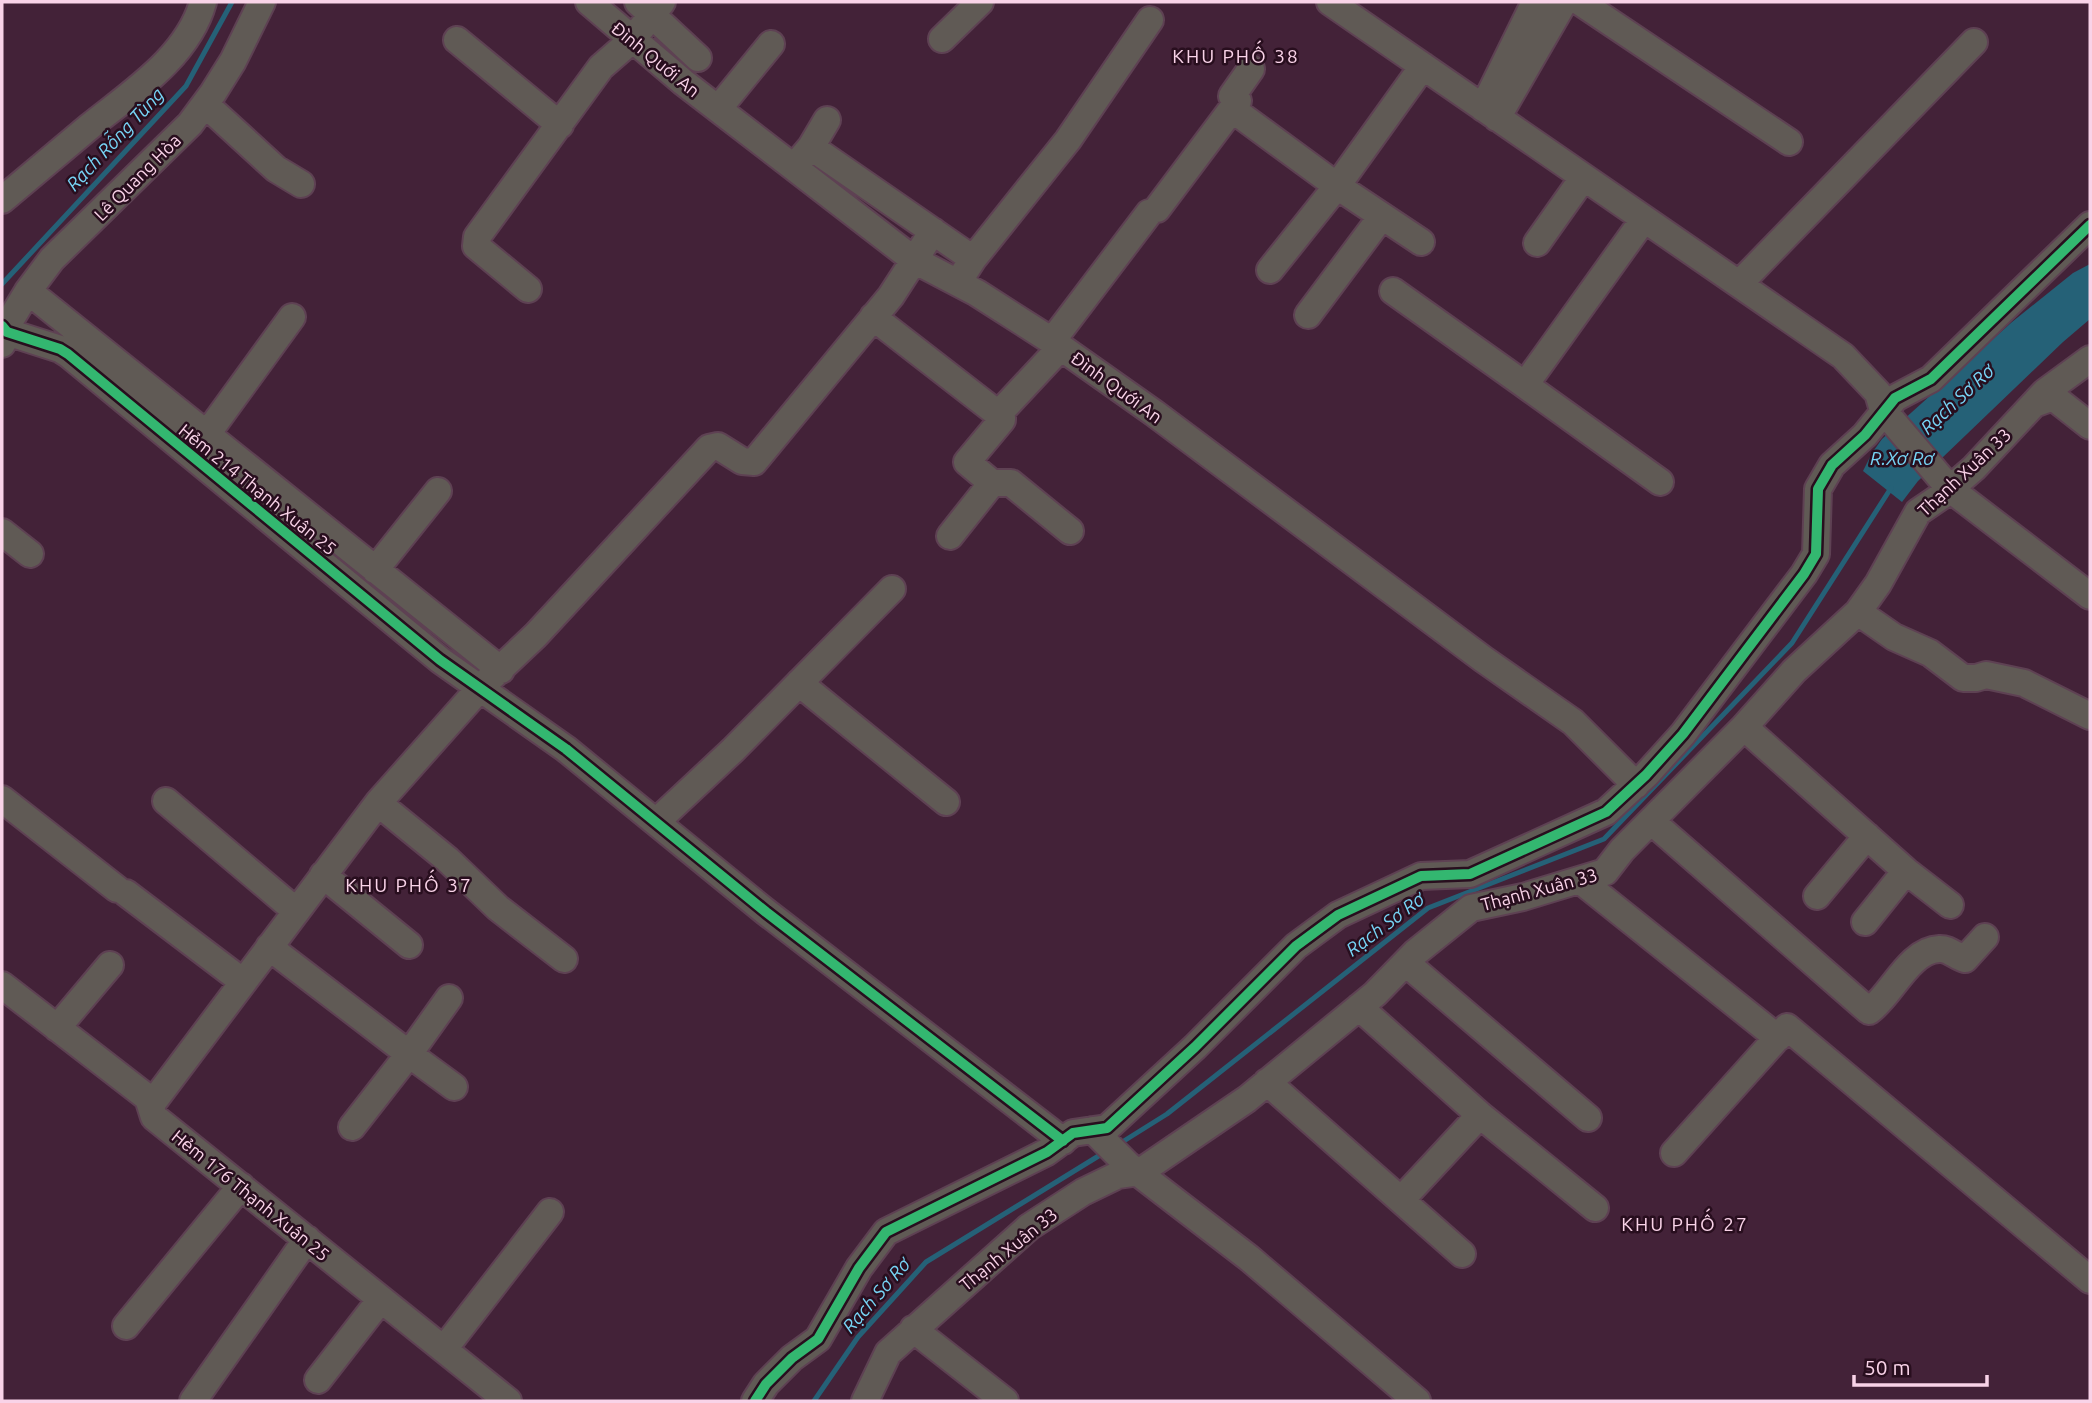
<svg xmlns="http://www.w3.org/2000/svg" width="2092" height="1403" font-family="Ubuntu,sans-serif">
  <rect width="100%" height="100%" fill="#432238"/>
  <path fill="#256177" d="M 2090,264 L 2090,319 L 2063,342 L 1918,481 L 1902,502 L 1863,471 L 1872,453 L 1882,439 L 2012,322 L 2073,273 Z"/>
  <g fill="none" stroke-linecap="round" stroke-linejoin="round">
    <path stroke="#256177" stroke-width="5" d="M 2,284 L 186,86 L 232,2
      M 1119,1144 L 1167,1114 L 1428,908 L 1604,839 L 1792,643 L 1891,488
      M 814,1401 L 858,1337 L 926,1262 L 1105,1152"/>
    <defs>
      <path id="minor" d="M 589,2 L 683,82 L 914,260 L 977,293 L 1052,341 L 1154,413 L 1483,659 L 1573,722 L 1636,785
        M 638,2 L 698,58
        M 1330,2 L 1843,356 L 1878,393 L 1883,410 L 1950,489 L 2090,596
        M 1580,2 L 1789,142
        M 942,39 L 980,2
        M 457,40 L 560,125
        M 205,104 L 276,169 L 301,184
        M 1483,108 L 1535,2
        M 718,109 L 771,44
        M 1232,109 L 1238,101 L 1232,96 L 1251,69
        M 1497,118 L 1564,2
        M 811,147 L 973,259 L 964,273
        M 800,160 L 811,147 L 827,120
        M 2,200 C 31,176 60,151 89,127 C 131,93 188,57 203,2
        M 1157,209 L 1232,109 L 1337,186 L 1423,66
        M 1644,219 L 1525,385 L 1660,482
        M 1537,243 L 1583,178
        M 973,259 L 1068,140 L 1150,20
        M 1270,270 L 1337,186 L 1421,242
        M 1739,284 L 1974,42
        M 528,289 L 476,246 L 477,237 L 601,67 L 632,40 L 662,2
        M 28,291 L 501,670
        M 1393,291 L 1525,385
        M 1308,315 L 1382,216
        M 873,317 L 1002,417 L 1002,420 L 967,462 L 992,483 L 1011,483 L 1070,531
        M 2,326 L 7,332 L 60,349 L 68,354 L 440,660 L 566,749 L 766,912 L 1063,1141
        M 1052,341 L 1149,213
        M 2,344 L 11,319 L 28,291 L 52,259 L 190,124 L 213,93 L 233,61 L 262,2
        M 2034,404 L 2053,397 L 2090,426
        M 1005,407 L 1061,347
        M 207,434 L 292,317
        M 2,532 L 30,554
        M 950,536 L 992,483
        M 375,570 L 438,491
        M 1858,612 L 1894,637 L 1930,653 L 1963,678 L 1976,678 L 1986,675 L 2024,683 L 2090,716
        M 799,683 L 946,802
        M 1744,727 L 1906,871 L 1950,905
        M 2,799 L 117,889
        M 166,801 L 296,911
        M 378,803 L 448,860 L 498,908 L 564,959
        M 1651,821 L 1869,1011 C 1891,996 1909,950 1939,949 C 1949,948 1956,957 1965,959 L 1985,937
        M 656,822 L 733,750 L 892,589
        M 323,875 L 409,945
        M 1580,880 L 1778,1038
        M 126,893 L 242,981
        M 1817,896 L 1867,836
        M 1865,922 L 1906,871
        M 269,947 L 409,1054 L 449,998
        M 1406,963 L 1588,1118
        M 2,985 L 148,1098 L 154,1117 L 508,1401
        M 1359,1007 L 1480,1115 L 1595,1208
        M 57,1028 L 110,965
        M 1267,1082 L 1462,1254
        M 151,1105 L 378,803 L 480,688 L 536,635 L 709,448 L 718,446 L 742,461 L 754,462 L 891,296 L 933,231
        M 352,1127 L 409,1054 L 454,1087
        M 1093,1130 L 1128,1165 L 1249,1258 L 1417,1401
        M 1674,1153 L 1787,1027 L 2090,1280
        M 1401,1200 L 1480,1115
        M 126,1326 L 241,1186
        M 913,1329 L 1005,1401
        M 444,1349 L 550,1212
        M 318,1380 L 381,1299
        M 193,1401 L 307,1239
        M 755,1401 L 766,1384 L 792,1358 L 818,1339 L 859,1268 L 886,1232 L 1047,1152 L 1073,1133 L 1107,1128 L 1195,1047 L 1296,946 L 1338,915 L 1421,876 L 1470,874 L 1606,812 L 1646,775 L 1683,734 L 1804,574 L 1816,554 L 1818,489 L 1832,465 L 1865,435 L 1895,398 L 1931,379 L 2090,225
        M 865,1401 L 888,1353 L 1029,1227 L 1083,1192 L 1118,1175 L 1140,1172 L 1247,1099 L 1375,994 L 1415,953 L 1471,908 L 1523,897 L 1605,872 L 1622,850 L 1744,727 L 1794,671 L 1858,612 L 1878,584 L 1918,512 L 1943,495 L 1974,468 L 2045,392 L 2090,359"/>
    </defs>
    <use href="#minor" stroke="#5e4153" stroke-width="30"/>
    <use href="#minor" stroke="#605a55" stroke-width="26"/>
    <defs>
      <path id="cycleway" d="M 2,326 L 7,332 L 60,349 L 68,354 L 440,660 L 566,749 L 766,912 L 1063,1141
        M 755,1401 L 766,1384 L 792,1358 L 818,1339 L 859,1268 L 886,1232 L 1047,1152 L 1073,1133 L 1107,1128 L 1195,1047 L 1296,946 L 1338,915 L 1421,876 L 1470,874 L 1606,812 L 1646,775 L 1683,734 L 1804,574 L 1816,554 L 1818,489 L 1832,465 L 1865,435 L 1895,398 L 1931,379 L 2090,225"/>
    </defs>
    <use href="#cycleway" stroke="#280e1e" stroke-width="15"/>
    <use href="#cycleway" stroke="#33b770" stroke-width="10"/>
  </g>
  <g text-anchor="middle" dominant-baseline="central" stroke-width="5" stroke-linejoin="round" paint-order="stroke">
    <g font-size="18" fill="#f9d3e8" stroke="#280e1e">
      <text transform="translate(656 59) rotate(39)">Đình Quới An</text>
      <text transform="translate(137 177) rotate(-45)">Lê Quang Hòa</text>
      <text transform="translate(1117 387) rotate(36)">Đình Quới An</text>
      <text transform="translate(1964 472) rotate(-43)">Thạnh Xuân 33</text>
      <text transform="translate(258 489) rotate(39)">Hẻm 214 Thạnh Xuân 25</text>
      <text transform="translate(1539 889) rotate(-15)">Thạnh Xuân 33</text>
      <text transform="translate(251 1195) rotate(39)">Hẻm 176 Thạnh Xuân 25</text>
      <text transform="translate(1008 1249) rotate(-39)">Thạnh Xuân 33</text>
    </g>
    <g font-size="19" letter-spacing="2" fill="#f9d3e8" stroke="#280e1e">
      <text x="1236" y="56">KHU PHỐ 38</text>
      <text x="409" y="885">KHU PHỐ 37</text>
      <text x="1685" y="1224">KHU PHỐ 27</text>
    </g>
    <g font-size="19" font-style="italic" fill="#77d4f5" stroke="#280e1e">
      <text transform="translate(115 139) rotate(-47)">Rạch Rỗng Tùng</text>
      <text transform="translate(1957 399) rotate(-43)">Rạch Sơ Rơ</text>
      <text x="1902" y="458">R.Xơ Rơ</text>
      <text transform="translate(1385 924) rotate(-37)">Rạch Sơ Rơ</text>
      <text transform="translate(876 1295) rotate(-49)">Rạch Sơ Rơ</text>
    </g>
  </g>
  <rect width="2092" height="1403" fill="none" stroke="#f9d3e8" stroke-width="7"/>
  <path d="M1854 1375v10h133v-10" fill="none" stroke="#f9d3e8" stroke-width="3.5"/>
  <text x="1864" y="1375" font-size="21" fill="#f9d3e8" stroke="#280e1e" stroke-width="5" paint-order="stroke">50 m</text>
</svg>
